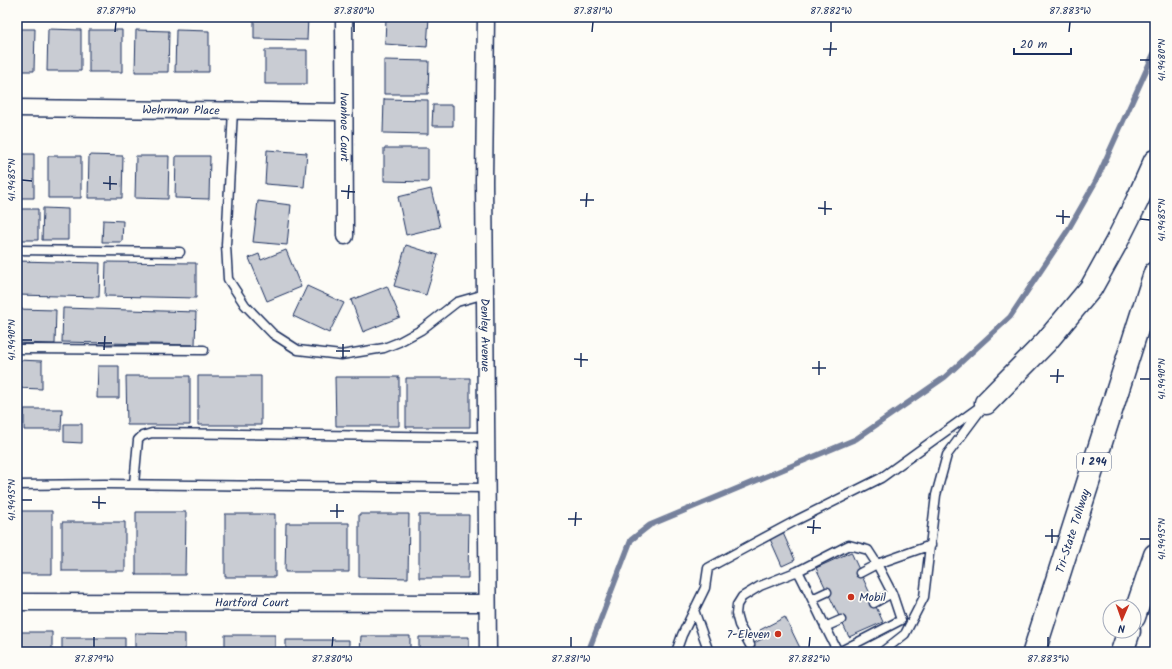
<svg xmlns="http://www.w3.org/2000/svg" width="1172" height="669" font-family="Kalam,sans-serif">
  <rect width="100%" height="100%" fill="#fdfcf7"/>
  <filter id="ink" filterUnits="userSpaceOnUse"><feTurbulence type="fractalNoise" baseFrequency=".025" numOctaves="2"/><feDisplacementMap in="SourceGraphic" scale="8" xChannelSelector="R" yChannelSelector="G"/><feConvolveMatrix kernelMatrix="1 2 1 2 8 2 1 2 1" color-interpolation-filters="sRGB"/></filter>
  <g filter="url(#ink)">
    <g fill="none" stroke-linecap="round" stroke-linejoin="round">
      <path stroke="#76819c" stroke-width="5.5" d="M 588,652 L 631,540 L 650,525 L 856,439 L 945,377 L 1010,317 L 1068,230 L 1096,181 L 1155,51"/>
    </g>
    <path fill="#c9ccd3" stroke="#1b2f5e" d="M 254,17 L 308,17 L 307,40 L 254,39 Z
      M 386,17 L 429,17 L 427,47 L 385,44 Z
      M 17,29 L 35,29 L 34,71 L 17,71 Z
      M 48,29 L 81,30 L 81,71 L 47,71 Z
      M 89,30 L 122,30 L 122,72 L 89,72 Z
      M 136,30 L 169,31 L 168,72 L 135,72 Z
      M 176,30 L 209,31 L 209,72 L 175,72 Z
      M 265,50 L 307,50 L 307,84 L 265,84 Z
      M 384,60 L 429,61 L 428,94 L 384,94 Z
      M 384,99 L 428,100 L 428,134 L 383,133 Z
      M 433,105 L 453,105 L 453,126 L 432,126 Z
      M 384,148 L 428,148 L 428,182 L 384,181 Z
      M 267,150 L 307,153 L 304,187 L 265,184 Z
      M 17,154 L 34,154 L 34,198 L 17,198 Z
      M 89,155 L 123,156 L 122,198 L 88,198 Z
      M 48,156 L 81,156 L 81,198 L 48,198 Z
      M 136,156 L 169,156 L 168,199 L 135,198 Z
      M 176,156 L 210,156 L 209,199 L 175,198 Z
      M 431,189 L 440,227 L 406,235 L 398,197 Z
      M 258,201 L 291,205 L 287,245 L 253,242 Z
      M 43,208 L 68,209 L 68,240 L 42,240 Z
      M 18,209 L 38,209 L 38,240 L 18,240 Z
      M 103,220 L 123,221 L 122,242 L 102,242 Z
      M 406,245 L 438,255 L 426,295 L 394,286 Z
      M 286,250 L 301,287 L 267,301 L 249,258 L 259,254 L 261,260 Z
      M 17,261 L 100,263 L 99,297 L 17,295 Z
      M 106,262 L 196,263 L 196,298 L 105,296 Z
      M 307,286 L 344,303 L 329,333 L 293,316 Z
      M 387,286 L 400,317 L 363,332 L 351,300 Z
      M 63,308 L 196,312 L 195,345 L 62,342 Z
      M 17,309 L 56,310 L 55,344 L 17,343 Z
      M 17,360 L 42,361 L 42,389 L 17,388 Z
      M 98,366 L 119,366 L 119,398 L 97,398 Z
      M 126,376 L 190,376 L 190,425 L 127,425 Z
      M 198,376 L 261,376 L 261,425 L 198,425 Z
      M 335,377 L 399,377 L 399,426 L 336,426 Z
      M 406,378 L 470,378 L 470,427 L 406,427 Z
      M 24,409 L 62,409 L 61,430 L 24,430 Z
      M 64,424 L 82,424 L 82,443 L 64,442 Z
      M 17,511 L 52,511 L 52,574 L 17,574 Z
      M 136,512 L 186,512 L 185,575 L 136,575 Z
      M 225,514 L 275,514 L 275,577 L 225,577 Z
      M 359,514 L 409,514 L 408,578 L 359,577 Z
      M 419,515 L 469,515 L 468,578 L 419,578 Z
      M 62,522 L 125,522 L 125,571 L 62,571 Z
      M 286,523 L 349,523 L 349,572 L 285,572 Z
      M 783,533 L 795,560 L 782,566 L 770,539 Z
      M 851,552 L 883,622 L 849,637 L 816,568 Z
      M 785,617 L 802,652 L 748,652 L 746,647 L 764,638 L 760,630 Z
      M 17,632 L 52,632 L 52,652 L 17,652 Z
      M 135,633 L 185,634 L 185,652 L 135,652 Z
      M 225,635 L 275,635 L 275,652 L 225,652 Z
      M 361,636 L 410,636 L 410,652 L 360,652 Z
      M 419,637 L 469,637 L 469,652 L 419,652 Z
      M 62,638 L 125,638 L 125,652 L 62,652 Z
      M 286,640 L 349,640 L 349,652 L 286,652 Z"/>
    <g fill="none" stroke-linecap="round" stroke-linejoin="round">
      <defs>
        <path id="lane" d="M 233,110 L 226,245 L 228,279 L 245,305 L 273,334 L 298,350 L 341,355 L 384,348 L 399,342 L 421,330 L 457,302 L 485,294
          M 17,250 L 180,252
          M 17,349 L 204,350
          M 134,484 L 138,440 L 142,436 L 152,433 L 486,437
          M 17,485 L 105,484 L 486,488
          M 812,599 L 827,592
          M 874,603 L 892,593
          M 694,610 L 709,652
          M 825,627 L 841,620
          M 750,645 L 739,625 L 736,614 L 737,605 L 742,597 L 760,586 L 798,571
          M 676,652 L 682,635 L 705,588 L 708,568 L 797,520 L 881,478 L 985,403
          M 838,652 C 824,625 812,598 798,571 L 849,545 L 868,550 L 877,564 L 931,545
          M 839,652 L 901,620 L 892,593 L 877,564 L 860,573
          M 882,652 L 905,634 L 924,597 L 936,495 L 947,455 L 982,408"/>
        <g id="street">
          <path id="s1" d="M 344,17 L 345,236"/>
          <path id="s2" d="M 486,17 L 484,181 L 488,652"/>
          <path id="s3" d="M 17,108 L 344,112"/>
          <path id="s4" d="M 17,602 L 487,603"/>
        </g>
        <g id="highway">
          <path d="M 986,403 L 1046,342 L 1091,288 L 1116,243 L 1137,201 L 1155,161"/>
          <path d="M 1134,617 L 1155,555"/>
          <path id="s5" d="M 1034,652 L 1155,273"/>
          <path d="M 1122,652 L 1129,631"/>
        </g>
      </defs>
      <use href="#lane" stroke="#1b2f5e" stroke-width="11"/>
      <use href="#street" stroke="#1b2f5e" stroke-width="19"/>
      <use href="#highway" stroke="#1b2f5e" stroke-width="25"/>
      <use href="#lane" stroke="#fdfcf7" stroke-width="8"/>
      <use href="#street" stroke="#fdfcf7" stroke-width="16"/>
      <use href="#highway" stroke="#fdfcf7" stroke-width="22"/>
    </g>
  </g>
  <path fill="none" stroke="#1b2f5e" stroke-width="1.5" d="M 115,32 L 116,22M 354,32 L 354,22M 592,32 L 593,22M 831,32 L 831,22M 1069,32 L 1070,22M 823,49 L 837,49M 830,56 L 831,42M 1140,60 L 1150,60M 22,180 L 32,181M 103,183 L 117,184M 110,190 L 110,176M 341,191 L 355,192M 348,199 L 349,185M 580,200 L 594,200M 586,207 L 587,193M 818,208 L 832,209M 825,215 L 825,201M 1056,216 L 1070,217M 1140,219 L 1150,220M 1063,224 L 1063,210M 22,340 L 32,340M 98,343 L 112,343M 104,350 L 105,336M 336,351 L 350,351M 343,358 L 343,344M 574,359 L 588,360M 581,367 L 581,353M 812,368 L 826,368M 819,375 L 819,361M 1050,376 L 1064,376M 1140,379 L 1150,379M 1057,383 L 1058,369M 22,500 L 32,500M 92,502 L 106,503M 99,509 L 99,496M 330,511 L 344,511M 337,518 L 337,504M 568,519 L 582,519M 575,526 L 576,512M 807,527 L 821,528M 813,534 L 814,520M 1045,536 L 1059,536M 1140,539 L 1150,539M 1052,543 L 1052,529M 94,647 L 94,637M 332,647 L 333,637M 571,647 L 571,637M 809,647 L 810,637M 1048,647 L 1048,637"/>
  <g fill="#c8321e" stroke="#fdfcf7" stroke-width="1.5">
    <circle cx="851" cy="597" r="4"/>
    <circle cx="778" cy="634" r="4"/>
  </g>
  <g text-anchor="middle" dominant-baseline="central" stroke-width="3.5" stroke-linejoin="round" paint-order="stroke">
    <rect fill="#fdfcf7" stroke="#5f6c8c" stroke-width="1" x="1077" y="453" width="34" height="18" rx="3"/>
    <g font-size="11" font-weight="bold" fill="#1b2f5e">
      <text x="1094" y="462">I 294</text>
    </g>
    <g font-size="12" fill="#1b2f5e" stroke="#fdfcf7">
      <text stroke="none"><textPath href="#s3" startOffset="164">Wehrman Place</textPath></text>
      <text stroke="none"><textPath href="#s1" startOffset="110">Ivanhoe Court</textPath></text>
      <text stroke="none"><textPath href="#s2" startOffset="318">Denley Avenue</textPath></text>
      <text stroke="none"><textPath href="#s5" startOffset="127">Tri-State Tollway</textPath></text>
      <text stroke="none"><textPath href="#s4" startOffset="235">Hartford Court</textPath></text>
    </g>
    <g font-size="12" fill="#1b2f5e" stroke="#fdfcf7" text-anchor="start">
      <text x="859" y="597">Mobil</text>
      <text x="770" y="634" text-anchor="end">7-Eleven</text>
    </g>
  </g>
  <rect width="1172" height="669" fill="none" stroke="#fdfcf7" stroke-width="44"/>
  <g transform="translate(1122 619) rotate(182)"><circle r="19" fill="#fdfcf7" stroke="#a3aaba"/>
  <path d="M0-3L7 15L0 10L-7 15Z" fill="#c8321e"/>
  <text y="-6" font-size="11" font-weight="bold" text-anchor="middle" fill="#1b2f5e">N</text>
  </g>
  <path d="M1014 48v6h57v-6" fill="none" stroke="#1b2f5e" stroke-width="2"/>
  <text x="1020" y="48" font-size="12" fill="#1b2f5e" stroke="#fdfcf7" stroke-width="3" paint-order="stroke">20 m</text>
  <rect x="22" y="22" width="1128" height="625" fill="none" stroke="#1b2f5e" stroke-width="1.5"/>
  <g font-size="10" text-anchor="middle" fill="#1b2f5e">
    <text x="116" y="14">87.879°W</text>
    <text x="354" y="14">87.880°W</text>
    <text x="593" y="14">87.881°W</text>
    <text x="831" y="14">87.882°W</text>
    <text x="1070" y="14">87.883°W</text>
    <text transform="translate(1161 60) rotate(-90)" y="4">41.9480°N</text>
    <text transform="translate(11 180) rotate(-90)" y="4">41.9485°N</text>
    <text transform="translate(1161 220) rotate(-90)" y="4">41.9485°N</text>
    <text transform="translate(11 340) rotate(-90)" y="4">41.9490°N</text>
    <text transform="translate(1161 379) rotate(-90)" y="4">41.9490°N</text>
    <text transform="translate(11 500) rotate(-90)" y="4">41.9495°N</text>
    <text transform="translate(1161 539) rotate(-90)" y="4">41.9495°N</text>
    <text x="94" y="662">87.879°W</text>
    <text x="332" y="662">87.880°W</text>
    <text x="571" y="662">87.881°W</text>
    <text x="809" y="662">87.882°W</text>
    <text x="1048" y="662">87.883°W</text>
  </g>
</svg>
